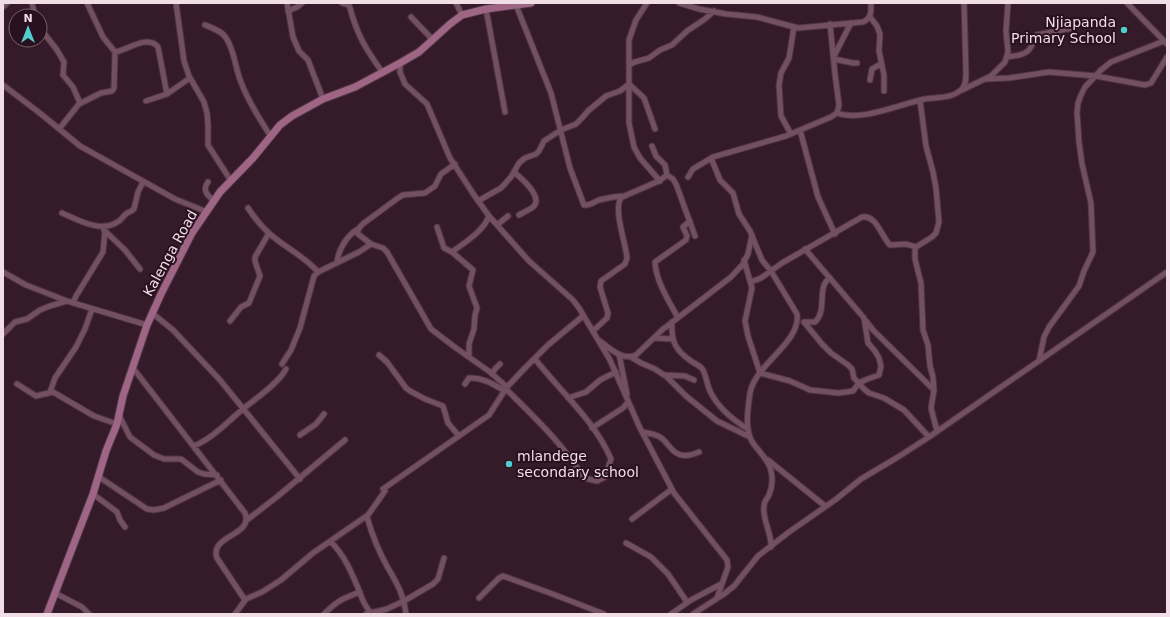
<svg xmlns="http://www.w3.org/2000/svg" width="1170" height="617" font-family="'DejaVu Sans',sans-serif">
  <rect width="100%" height="100%" fill="#351a29"/>
  <g fill="none" stroke-linecap="round" stroke-linejoin="round">
    <defs>
      <path id="minor" d="M 32,3 L 35,16
        M 176,3 L 184,61 L 189,76 L 204,102 L 207,113 L 208,125 L 208,145 L 231,181
        M 287,3 L 293,37 L 299,51 L 308,60 L 323,99
        M 342,3 L 349,5 L 350,8 C 357,35 367,51 383,73
        M 456,3 L 462,15
        M 647,3 L 636,20 L 629,40 L 629,123 L 634,147 L 640,158 L 660,181
        M 679,3 L 699,9 L 726,14 L 757,17 L 798,28 L 863,22 C 872,18 871,11 871,3
        M 1127,3 L 1167,44
        M 516,5 L 551,93 L 570,168 L 584,205 C 589,206 594,202 599,200 C 607,198 616,196 625,196
        M 3,7 L 7,3
        M 486,9 L 505,112
        M 288,11 L 297,7 L 302,3
        M 411,17 L 432,39
        M 870,17 L 877,26 L 880,34 L 879,51 L 884,75 L 884,91
        M 205,25 C 212,28 222,31 226,38 C 235,51 235,68 241,82 C 248,102 260,119 271,137
        M 40,28 L 57,50 L 64,62 L 63,75 L 73,87 L 80,103
        M 115,52 C 128,50 148,34 158,47 L 167,94
        M 834,56 L 851,23
        M 1007,57 C 1015,56 1027,55 1031,47 C 1033,43 1033,39 1036,35 L 1073,28
        M 834,59 L 853,63 L 857,63
        M 400,63 L 400,72 L 405,84 L 427,104 L 450,158 L 474,195 L 489,216 L 529,261 L 573,300 L 579,308 L 610,360 L 640,428 L 674,493 L 727,560 L 728,567 L 717,598
        M 629,65 L 635,62 L 649,58 L 660,50 L 672,45 L 687,31 L 705,19 L 714,11
        M 986,79 L 1009,78 L 1049,72 L 1096,76 L 1145,85 L 1151,83 L 1167,57
        M 870,80 L 872,69 L 881,64
        M 3,85 L 41,114 L 80,146 L 175,199 L 207,212
        M 962,90 L 991,76 L 1005,62 L 1008,52 L 1006,31 L 1008,3
        M 920,100 L 926,146 L 933,172 L 936,188 L 939,222 L 936,233 L 932,237 L 916,247 L 915,250 L 915,259 L 921,283 L 923,330 L 928,345 L 930,366 L 933,377 L 934,390 L 931,408 L 937,431
        M 146,101 L 167,94 L 190,78
        M 837,113 C 862,122 900,104 925,99 C 937,97 951,99 961,90 C 966,86 966,79 966,73 L 964,3
        M 59,129 L 79,104 L 101,93 L 112,91 L 114,88 L 115,52 L 103,37 L 87,3
        M 800,130 L 818,197 L 835,234
        M 791,134 L 781,116 L 779,85 L 781,73 L 789,58 L 794,27
        M 711,158 L 720,180 L 733,193 L 739,214 L 750,231 L 762,260 L 771,271 L 797,314 C 801,343 755,364 750,393 C 748,408 744,430 753,443 C 759,452 769,460 771,471 C 773,479 772,488 769,495 C 767,499 764,501 764,506 C 762,520 772,533 771,547
        M 455,164 L 441,174 L 435,186 L 425,193 L 403,195 L 398,198 L 364,223 C 360,226 357,229 358,234 L 371,244 L 383,248 L 387,252 L 431,329 L 456,348 L 490,372 L 507,387
        M 514,172 C 521,178 544,197 533,207 C 529,210 524,212 519,215
        M 667,175 L 673,179 L 676,184 L 695,236
        M 688,177 L 693,169 L 713,157 L 786,136 L 831,117 L 837,113 L 839,105 L 835,74 L 830,24
        M 208,182 C 202,190 207,195 214,201
        M 478,201 L 501,188 L 511,177 L 519,163 L 525,158 L 536,154 L 539,151 L 544,141 L 561,130 L 576,124 L 582,118 L 588,111 L 606,96 L 620,91 L 629,84 L 644,98 L 655,129
        M 248,208 C 256,220 264,230 276,239 C 290,250 306,258 318,272
        M 62,213 C 78,220 102,234 119,221 C 122,219 123,216 126,214 C 128,212 131,212 134,209 L 138,192 L 143,182
        M 497,225 L 508,216
        M 437,227 L 444,248 L 452,252 L 473,270 L 469,286 L 477,308 L 475,315 L 474,329 L 469,344 L 469,357
        M 104,230 L 125,250 L 140,269
        M 452,252 C 465,242 483,232 489,216
        M 744,260 L 752,288 L 745,321 L 748,336 L 760,373 L 790,381 L 810,390 L 839,393 L 853,391 L 859,383 L 865,380 L 879,375 L 881,366 L 879,358 L 875,351 L 868,343 L 864,318 L 805,249
        M 337,263 C 338,250 347,235 358,229
        M 3,272 L 26,285 L 67,301 L 147,325
        M 751,282 L 761,278 L 782,263 L 862,217 C 877,215 881,236 890,245 L 906,244 L 916,247
        M 73,303 L 76,296 L 103,252 L 105,231
        M 152,313 L 173,330 L 220,380 L 300,479
        M 678,318 C 669,301 656,282 655,262 L 686,240 L 687,236 L 683,227 L 690,221
        M 230,321 L 241,307 L 249,303 L 260,276 L 255,261 L 255,257 L 269,233
        M 866,321 L 873,330 L 934,390
        M 672,322 C 671,341 675,350 691,361 C 695,364 701,366 703,370 C 706,376 707,384 710,391 C 718,408 733,420 748,429
        M 804,322 L 822,344 L 831,353 L 848,365 L 852,369 L 854,378 L 863,388 L 869,393 L 884,398 L 904,410 L 929,437
        M 804,322 L 815,322 C 828,310 816,286 830,278
        M 593,331 L 607,318 L 608,313 L 600,287 L 601,281 L 625,264 L 627,258 C 626,244 612,206 622,197 L 659,181 L 667,175 L 665,165 L 656,156 L 652,146
        M 3,334 L 15,322 L 27,319 L 40,310 L 50,306 L 67,301
        M 654,338 L 672,339
        M 600,341 C 611,349 622,361 636,355 L 662,330 L 731,277 L 743,264 L 748,254 L 752,235
        M 619,354 L 627,394
        M 379,355 L 387,362 L 406,388 L 410,391 L 425,399 L 443,406 L 448,423 L 459,436
        M 631,357 L 641,363 L 655,369 L 664,375 L 685,376 L 694,380
        M 1039,361 L 1044,337 L 1049,327 L 1079,286 L 1084,271 L 1093,252 L 1091,203 L 1082,164 L 1079,142 L 1077,113 L 1078,103 L 1081,95 L 1085,87 L 1101,70 L 1111,62 L 1164,41
        M 282,364 L 291,350 L 300,328 L 314,276 L 318,272 L 359,252 L 371,244
        M 133,368 L 245,513 C 254,536 209,535 217,558 L 245,600
        M 492,374 L 495,369 L 500,364
        M 665,375 L 686,396 L 717,421 L 750,437
        M 17,384 L 36,396 L 53,392 L 94,416 L 117,424
        M 465,384 L 469,378 C 482,377 493,384 505,391
        M 506,389 C 534,417 563,444 584,478 L 597,481 L 605,477 L 611,459 C 595,421 560,391 535,359
        M 50,392 L 55,378 L 76,347 L 85,329 L 92,309
        M 568,398 L 586,392 L 600,380 L 616,372
        M 119,415 L 130,437 L 154,455 L 164,459 L 181,459 L 198,472 L 204,474 L 217,475
        M 592,428 L 623,408 L 628,402
        M 642,432 C 648,433 655,434 660,437 C 664,439 666,443 669,446 C 678,458 687,457 699,452
        M 300,435 L 316,424 L 324,414
        M 194,446 C 213,438 227,422 243,409 C 255,399 280,382 286,369
        M 768,460 L 825,506
        M 99,477 L 147,509 L 154,510 L 164,508 L 221,480
        M 383,489 L 489,415 L 507,387 L 525,368 L 548,345 L 583,316
        M 93,494 L 117,512 L 120,520 L 125,527
        M 367,517 C 372,535 379,552 388,568 C 397,583 404,596 406,614
        M 632,519 L 672,489
        M 247,520 L 278,496 L 345,440
        M 331,542 C 344,555 351,571 358,588 C 361,596 364,606 371,613
        M 626,543 L 651,557 L 668,574 L 687,602
        M 55,593 L 82,607 L 89,614
        M 479,598 L 499,578 L 503,576 L 550,593 L 604,614
        M 235,614 L 246,599 L 262,592 L 281,580 L 313,553 L 368,515 L 385,491
        M 324,614 C 338,600 342,599 360,592
        M 366,614 L 387,609 L 404,601 L 433,584 L 438,579 L 444,558
        M 671,614 L 691,600 L 721,584
        M 693,614 L 724,594 L 734,586 L 758,556 L 789,532 L 835,500 L 861,479 L 898,457 L 929,437 L 1167,272"/>
      <path id="secondary" d="M 47,614 L 93,494 L 106,451 L 117,424 L 123,396 L 147,325 L 161,294 L 192,233 L 220,192 L 253,158 L 280,125 L 292,116 L 323,99 L 355,87 L 400,63 L 419,52 L 450,24 L 462,15 L 486,9 L 531,3"/>
    </defs>
    <use href="#minor" stroke="#4f3543" stroke-width="7"/>
    <use href="#secondary" stroke="#4f3543" stroke-width="9"/>
    <use href="#minor" stroke="#724f61" stroke-width="5"/>
    <use href="#secondary" stroke="#9e6684" stroke-width="7"/>
  </g>
  <g fill="#52cdcf" stroke="#2a111f" stroke-width="1.5">
    <circle cx="1124" cy="30" r="4"/>
    <circle cx="509" cy="464" r="4"/>
  </g>
  <g text-anchor="middle" dominant-baseline="central" stroke-width="4" stroke-linejoin="round" paint-order="stroke">
    <g font-size="14" fill="#f0dde6" stroke="#2a111f" text-anchor="end">
      <text x="1116" y="22">Njiapanda<tspan x="1116" dy="16">Primary School</tspan></text>
      <text x="517" y="456" text-anchor="start">mlandege<tspan x="517" dy="16">secondary school</tspan></text>
    </g>
    <g font-size="14" fill="#f0dde6" stroke="#2a111f">
      <text transform="translate(170 253) rotate(-61)">Kalenga Road</text>
    </g>
  </g>
  <rect width="1170" height="617" fill="none" stroke="#f0dde6" stroke-width="8"/>
  <g transform="translate(28 28)"><circle r="19" fill="#2a111f" stroke="#79636f"/>
  <path d="M0-3L7 15L0 10L-7 15Z" fill="#52cdcf"/>
  <text y="-6" font-size="11" font-weight="bold" text-anchor="middle" fill="#f0dde6">N</text>
  </g>
</svg>
